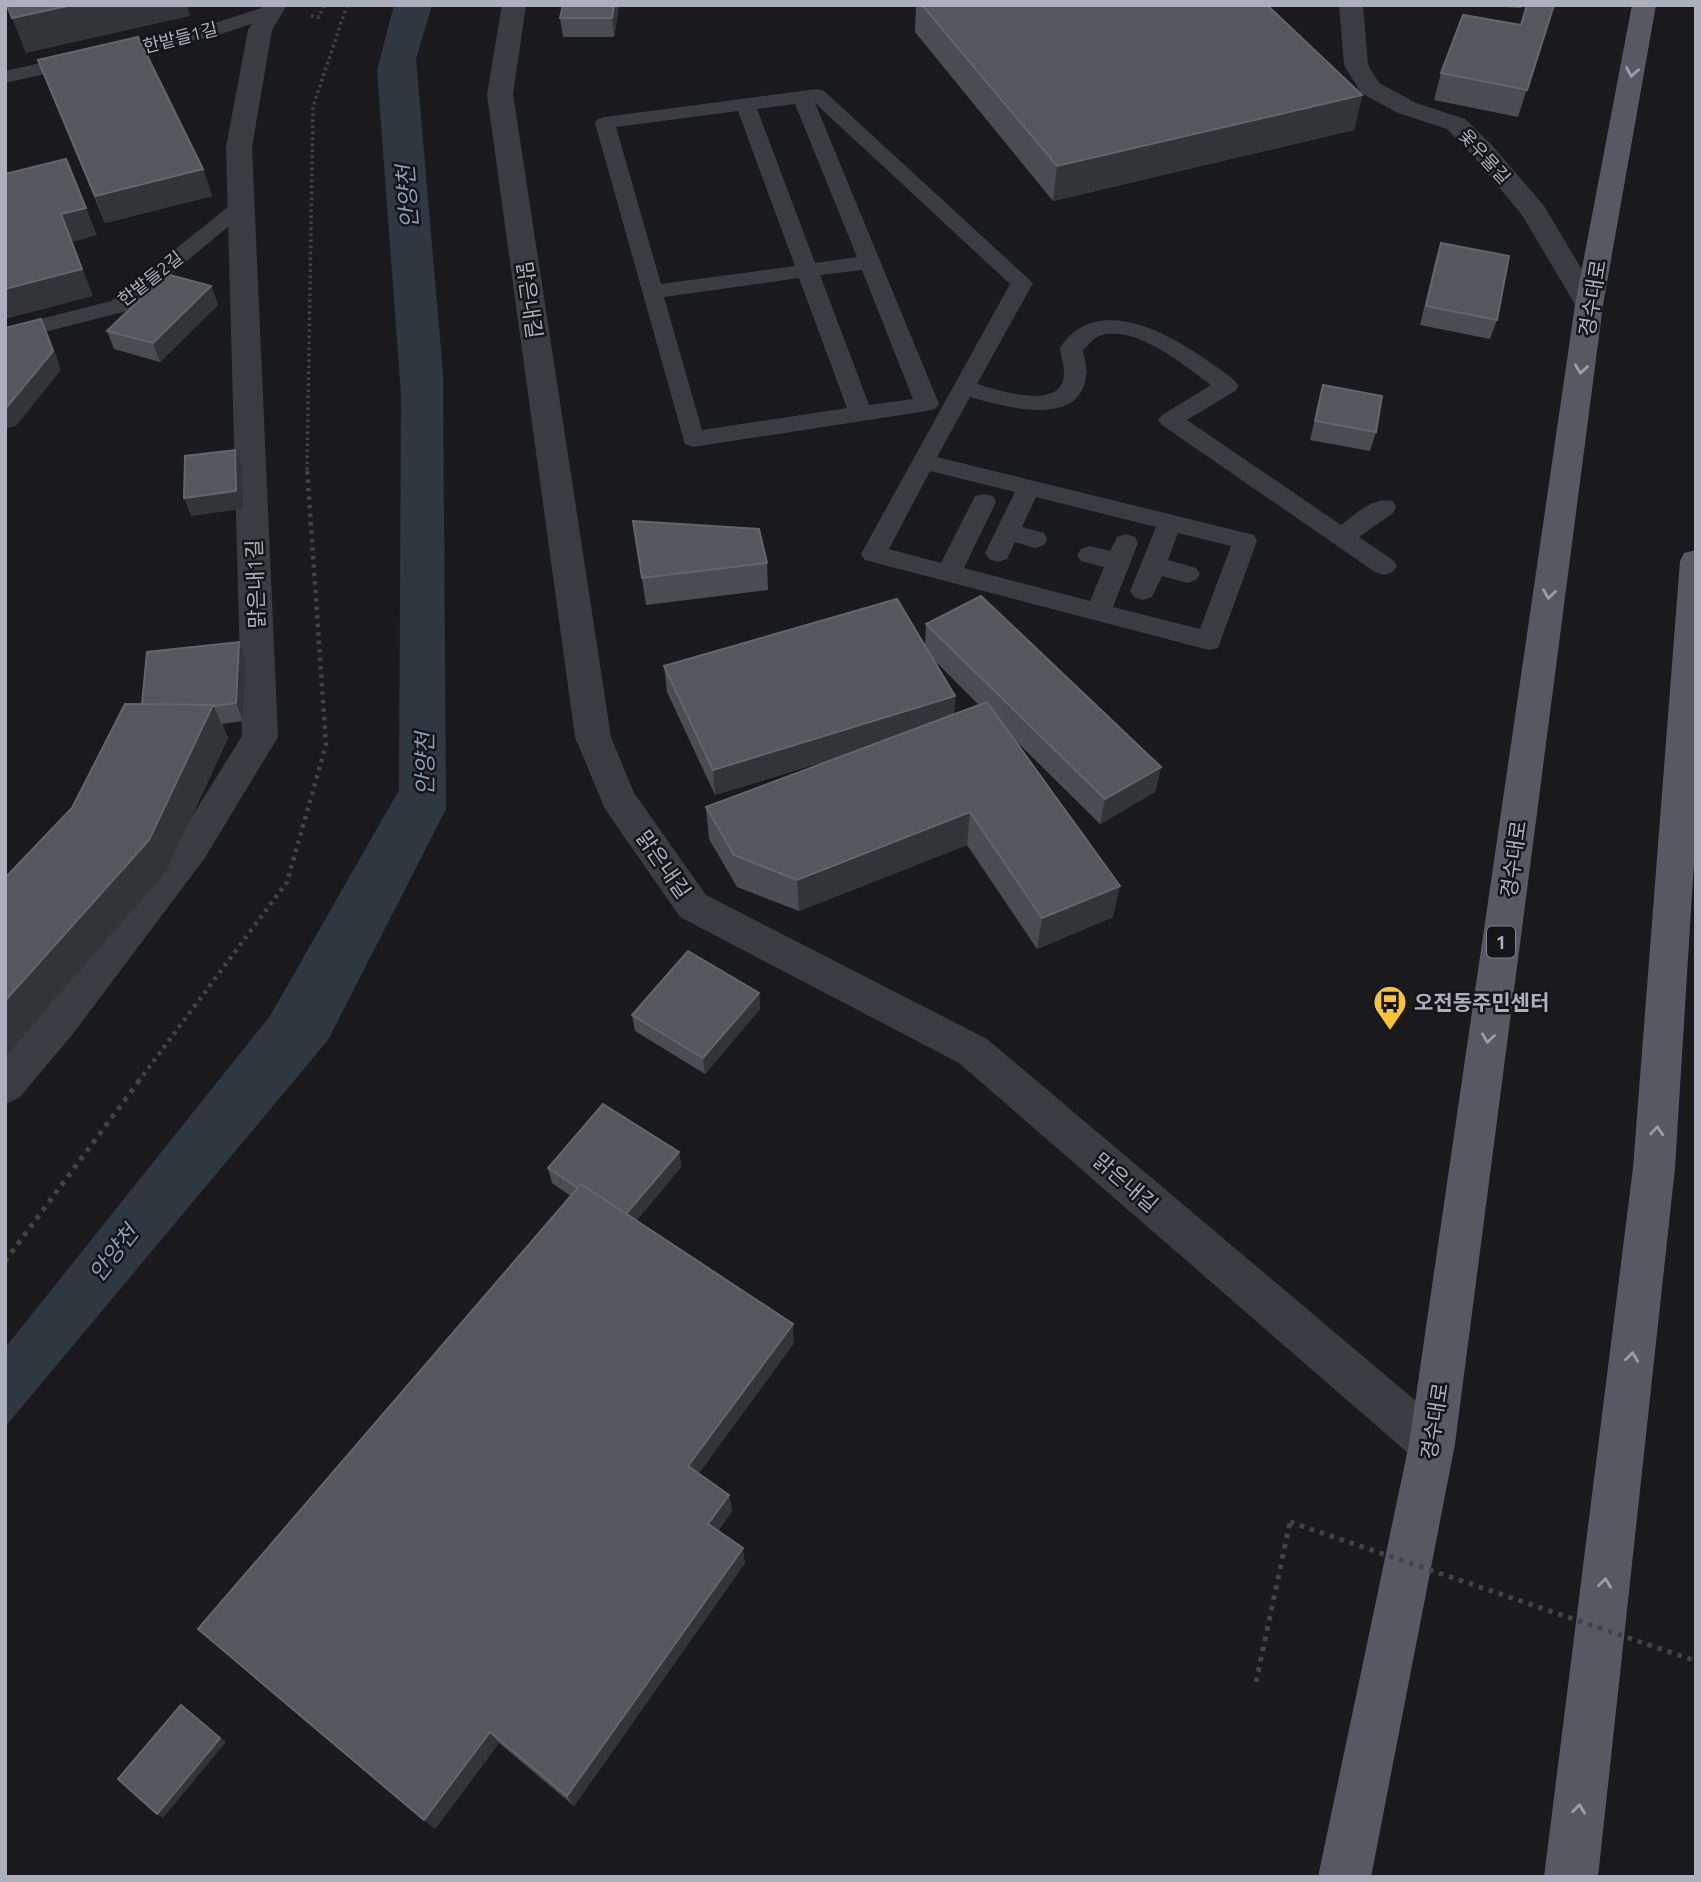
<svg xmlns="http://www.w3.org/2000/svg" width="1701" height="1882" font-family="Ubuntu,'Noto Sans KR',sans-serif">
  <rect width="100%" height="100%" fill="#1a1a1d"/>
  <path fill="#2f3841" d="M 394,5 L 432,5 L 416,59 L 443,373 L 446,809 L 328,1040 L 5,1427 L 5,1348 L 270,1016 L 399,790 L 401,394 L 377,70 Z"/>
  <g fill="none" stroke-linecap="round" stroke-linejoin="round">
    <path stroke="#414349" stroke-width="3.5" stroke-dasharray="2.5 3.5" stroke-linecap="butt" d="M 311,16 L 319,17 L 324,5
      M 307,470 L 313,107 L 347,5"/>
    <path stroke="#414349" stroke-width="4.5" stroke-dasharray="3.5 5" stroke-linecap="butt" d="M 138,1082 L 287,882 L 326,745 L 307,468"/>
    <path stroke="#414349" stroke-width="5" stroke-dasharray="4.5 6" stroke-linecap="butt" d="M 5,1261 L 139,1081
      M 1256,1682 L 1290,1522"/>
    <path fill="#3b3c42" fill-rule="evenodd" d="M 271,5 L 278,7 L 280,11 L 278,15 L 218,35 L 5,83 L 5,71 L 206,26 Z
      M 817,89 L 824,91 L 1033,283 L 977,384 C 997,390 1054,409 1063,381 C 1066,370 1061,358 1060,348 C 1095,294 1165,331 1205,359 C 1216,367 1231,375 1239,386 L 1235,391 L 1187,420 L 1341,525 C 1356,514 1373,496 1393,501 L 1396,507 L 1393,513 L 1359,537 L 1393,560 L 1397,566 L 1393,572 L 1384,575 L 1375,572 L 1162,425 L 1158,420 L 1162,415 L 1211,385 C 1185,366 1134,323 1099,336 C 1093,339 1088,345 1083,350 C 1084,358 1088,368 1086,377 C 1079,429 1002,406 970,397 L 937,457 L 1254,535 L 1257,541 L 1218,648 L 1209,650 L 865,560 L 861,554 L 1010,284 L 815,103 L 939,404 L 935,409 L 927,411 L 693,447 L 685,444 L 595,123 L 598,119 L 605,117 ZM 795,104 L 857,257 L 815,263 L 757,109 ZM 738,111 L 795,266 L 661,284 L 616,127 ZM 862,270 L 913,399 L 869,405 L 820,275 ZM 799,278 L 847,408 L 702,430 L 664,297 ZM 930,471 L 1015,492 L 985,553 L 989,559 L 998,562 L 1007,559 L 1015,542 L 1035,548 L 1044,545 L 1047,539 L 1044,533 L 1022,527 L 1036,497 L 1156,527 L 1130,591 L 1134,597 L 1143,600 L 1152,597 L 1162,576 L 1187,583 L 1196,580 L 1200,574 L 1196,568 L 1168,560 L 1178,533 L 1231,546 L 1200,629 L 1113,607 L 1138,543 L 1135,537 L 1126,534 L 1117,537 L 1110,551 L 1090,546 L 1081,549 L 1077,555 L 1081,561 L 1104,567 L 1090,601 L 964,568 L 996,502 L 993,496 L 984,494 L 975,496 L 941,563 L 889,549 Z
      M 241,200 L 248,202 L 251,206 L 248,210 L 127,311 L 5,342 L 5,328 L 111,301 L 234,202 Z"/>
    <path fill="#3b3c42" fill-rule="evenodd" d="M 263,5 L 287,5 L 272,30 L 252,147 L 278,737 L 204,859 L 72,1035 L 19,1098 L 5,1104 L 5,1056 L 44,1011 L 178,839 L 242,736 L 226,147 L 248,30 Z
      M 502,5 L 526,5 L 513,94 L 611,737 L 634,793 L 706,895 L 987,1039 L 1448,1428 L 1455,1444 L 1448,1460 L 1432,1467 L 1416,1460 L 959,1063 L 680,917 L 605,809 L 575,737 L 487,94 Z
      M 1339,5 L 1363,5 L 1368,65 L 1379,83 L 1416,103 L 1465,119 L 1491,144 L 1544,206 L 1603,305 L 1599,311 L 1589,314 L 1579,311 L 1522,215 L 1473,156 L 1447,129 L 1398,113 L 1361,93 L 1344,65 Z"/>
    <path fill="#575861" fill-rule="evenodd" d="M 1632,5 L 1656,5 L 1603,305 L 1455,1444 L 1371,1877 L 1318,1877 L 1409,1444 L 1575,305 Z
      M 1696,550 L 1696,830 L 1675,1168 L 1598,1877 L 1544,1877 L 1633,1168 L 1680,561 L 1684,553 Z"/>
    <path stroke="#414349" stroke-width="5" stroke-dasharray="4.5 6" stroke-linecap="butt" d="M 1290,1522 L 1696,1661"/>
  </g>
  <path fill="#4b4c52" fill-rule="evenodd" d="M 619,5 L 614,37 L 563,37 L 560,18 Z
    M 916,5 L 1267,5 L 1362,95 L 1354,130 L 1053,201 L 915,32 Z
    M 1476,5 L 1522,5 L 1521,8 Z
    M 1554,5 L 1518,117 L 1434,100 L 1441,73 Z
    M 38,60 L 203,169 L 212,196 L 105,223 Z
    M 1441,243 L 1497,320 L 1490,339 L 1420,325 L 1435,262 Z
    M 211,286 L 218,305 L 160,362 L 114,349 L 107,331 Z
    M 1323,385 L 1376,432 L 1370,451 L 1310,440 Z
    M 633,521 L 767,563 L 768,590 L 646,605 Z
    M 926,624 L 1161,767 L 1155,792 L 1100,824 L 1012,737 L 1113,917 L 1037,949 L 967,845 L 799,911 L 737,887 L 709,839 L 706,807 L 836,758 L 715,795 L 667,692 L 664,666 L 925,646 ZM 933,659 L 979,705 L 954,714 L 955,696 Z
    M 246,660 L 243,721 L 222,724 L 228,738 L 166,872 L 72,808 L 142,704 Z
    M 759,993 L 760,1009 L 705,1074 L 635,1031 L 632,1015 Z
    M 679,1152 L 681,1167 L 636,1221 L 794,1343 L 698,1474 L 729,1495 L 732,1511 L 718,1531 L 745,1563 L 574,1806 L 499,1743 L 435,1829 L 571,1196 L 552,1183 L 548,1168 Z"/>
  <path fill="#333438" d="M 72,5 L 187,5 L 190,16 L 26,53 L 12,18 Z
    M 614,5 L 619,5 L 614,37 L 612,18 Z
    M 1362,95 L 1354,130 L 1053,201 L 1057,166 Z
    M 203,169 L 212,196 L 105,223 L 95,196 Z
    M 86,208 L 97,235 L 72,242 L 93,296 L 5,319 L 5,289 L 61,214 Z
    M 211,286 L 218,305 L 160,362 L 153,343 Z
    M 41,319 L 50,338 L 61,370 L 16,426 L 5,429 L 5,408 Z
    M 235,450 L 242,469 L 243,509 L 191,516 L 184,498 Z
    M 239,642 L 246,660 L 243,721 L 236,703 Z
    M 955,696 L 953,722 L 715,795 L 713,770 Z
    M 213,705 L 228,738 L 166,872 L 5,1056 L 5,1001 Z
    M 1161,767 L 1155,792 L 1100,824 L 1105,799 Z
    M 970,812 L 967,845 L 799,911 L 797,880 Z
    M 1120,886 L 1113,917 L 1037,949 L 1042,918 Z
    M 759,993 L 760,1009 L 705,1074 L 703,1058 Z
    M 679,1152 L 681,1167 L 627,1232 L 623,1218 Z
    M 793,1324 L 794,1343 L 692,1483 L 688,1466 Z
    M 729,1495 L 732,1511 L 712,1539 L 708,1524 Z
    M 743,1548 L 745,1563 L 574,1806 L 567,1796 Z
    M 181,1705 L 226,1742 L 163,1818 L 157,1814 Z
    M 490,1732 L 499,1743 L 435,1829 L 424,1820 Z"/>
  <path fill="#56575d" stroke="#63656c" stroke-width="2" d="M 7,5 L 72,5 L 12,18 Z
    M 563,5 L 614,5 L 612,18 L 560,18 Z
    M 922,5 L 1267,5 L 1362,95 L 1057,166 Z
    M 1527,5 L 1554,5 L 1527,90 L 1441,73 L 1463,15 L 1521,25 Z
    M 138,37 L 203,169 L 95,196 L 38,60 Z
    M 66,159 L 86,208 L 61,214 L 82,269 L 5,289 L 5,174 Z
    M 1441,243 L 1509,256 L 1497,320 L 1426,306 Z
    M 166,274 L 211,286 L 153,343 L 107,331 Z
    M 41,319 L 53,351 L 7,407 L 5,408 L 5,328 Z
    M 1323,385 L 1382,396 L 1376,432 L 1315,421 Z
    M 235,450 L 236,491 L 184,498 L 185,456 Z
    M 633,521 L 759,529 L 767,563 L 642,578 Z
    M 981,596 L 1161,767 L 1105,799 L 926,624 Z
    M 897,599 L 955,696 L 713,770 L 664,666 Z
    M 239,642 L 236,703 L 213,706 L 213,705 L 142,704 L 147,652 Z
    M 987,702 L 1120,886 L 1042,918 L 970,812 L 797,880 L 734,855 L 706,807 Z
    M 125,704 L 213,705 L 149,840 L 5,1001 L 5,878 L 72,808 Z
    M 688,951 L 759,993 L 703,1058 L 632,1015 Z
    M 603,1104 L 679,1152 L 626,1214 L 581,1184 L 578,1188 L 548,1168 Z
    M 581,1184 L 793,1324 L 688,1466 L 729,1495 L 708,1524 L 743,1548 L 567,1796 L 490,1732 L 424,1820 L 198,1629 Z
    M 181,1705 L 220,1738 L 157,1814 L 118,1779 Z"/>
  <defs><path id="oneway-chevron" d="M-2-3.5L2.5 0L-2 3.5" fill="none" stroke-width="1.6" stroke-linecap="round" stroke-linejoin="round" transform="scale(1.75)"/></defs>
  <g stroke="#9b9eaa">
    <use href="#oneway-chevron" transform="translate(1632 72) rotate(100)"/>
    <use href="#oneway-chevron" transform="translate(1581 369) rotate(98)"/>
    <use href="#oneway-chevron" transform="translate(1549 594) rotate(98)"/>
    <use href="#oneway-chevron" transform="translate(1488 1038) rotate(98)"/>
    <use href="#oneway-chevron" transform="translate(1657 1131) rotate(-86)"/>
    <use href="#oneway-chevron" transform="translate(1632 1357) rotate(-83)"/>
    <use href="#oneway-chevron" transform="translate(1605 1583) rotate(-83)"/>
    <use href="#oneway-chevron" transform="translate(1579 1809) rotate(-83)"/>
  </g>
  <defs>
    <symbol id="bus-pin" viewBox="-11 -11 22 30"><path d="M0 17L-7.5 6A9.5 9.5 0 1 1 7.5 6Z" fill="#f7c337" stroke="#151518"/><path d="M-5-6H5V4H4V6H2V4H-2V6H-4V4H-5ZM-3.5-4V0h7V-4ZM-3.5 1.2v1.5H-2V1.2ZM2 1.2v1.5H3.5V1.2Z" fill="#111"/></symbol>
  </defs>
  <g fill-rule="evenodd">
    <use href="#bus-pin" x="1371" y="983" width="38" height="52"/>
  </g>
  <g text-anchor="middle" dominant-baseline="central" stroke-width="5" stroke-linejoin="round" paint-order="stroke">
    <g font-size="18" fill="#acb0bc" stroke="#151518">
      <text transform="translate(180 37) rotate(-14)">한밭들1길</text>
      <text transform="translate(1485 156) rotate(48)">옻우물길</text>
      <text transform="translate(150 278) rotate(-38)">한밭들2길</text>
    </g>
    <rect fill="#151518" stroke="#7f828b" stroke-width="2" x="1487" y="926.5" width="28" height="31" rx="5"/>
    <g font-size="19" font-weight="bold" fill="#acb0bc">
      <text x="1501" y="942">1</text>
    </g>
    <g font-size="21" fill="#acb0bc" stroke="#151518">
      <text transform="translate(1592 298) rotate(-81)">경수대로</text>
      <text transform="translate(530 300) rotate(82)">맑은내길</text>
      <text transform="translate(255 584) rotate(-92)">맑은내1길</text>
      <text transform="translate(1513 859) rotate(-82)">경수대로</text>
      <text transform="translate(664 864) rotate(55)">맑은내길</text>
      <text transform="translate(1126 1182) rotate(41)">맑은내길</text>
      <text transform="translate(1434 1421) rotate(-81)">경수대로</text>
    </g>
    <g font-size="21" font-weight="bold" fill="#acb0bc" stroke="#151518" text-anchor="start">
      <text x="1414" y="1002">오전동주민센터</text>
    </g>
    <g font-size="23" font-style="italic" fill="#839cb8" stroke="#151518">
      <text transform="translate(407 197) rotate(-94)">안양천</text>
      <text transform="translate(424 764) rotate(-90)">안양천</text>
      <text transform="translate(113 1253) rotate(-52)">안양천</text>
    </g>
  </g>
  <rect width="1701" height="1882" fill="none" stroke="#acb0bc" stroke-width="14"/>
</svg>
